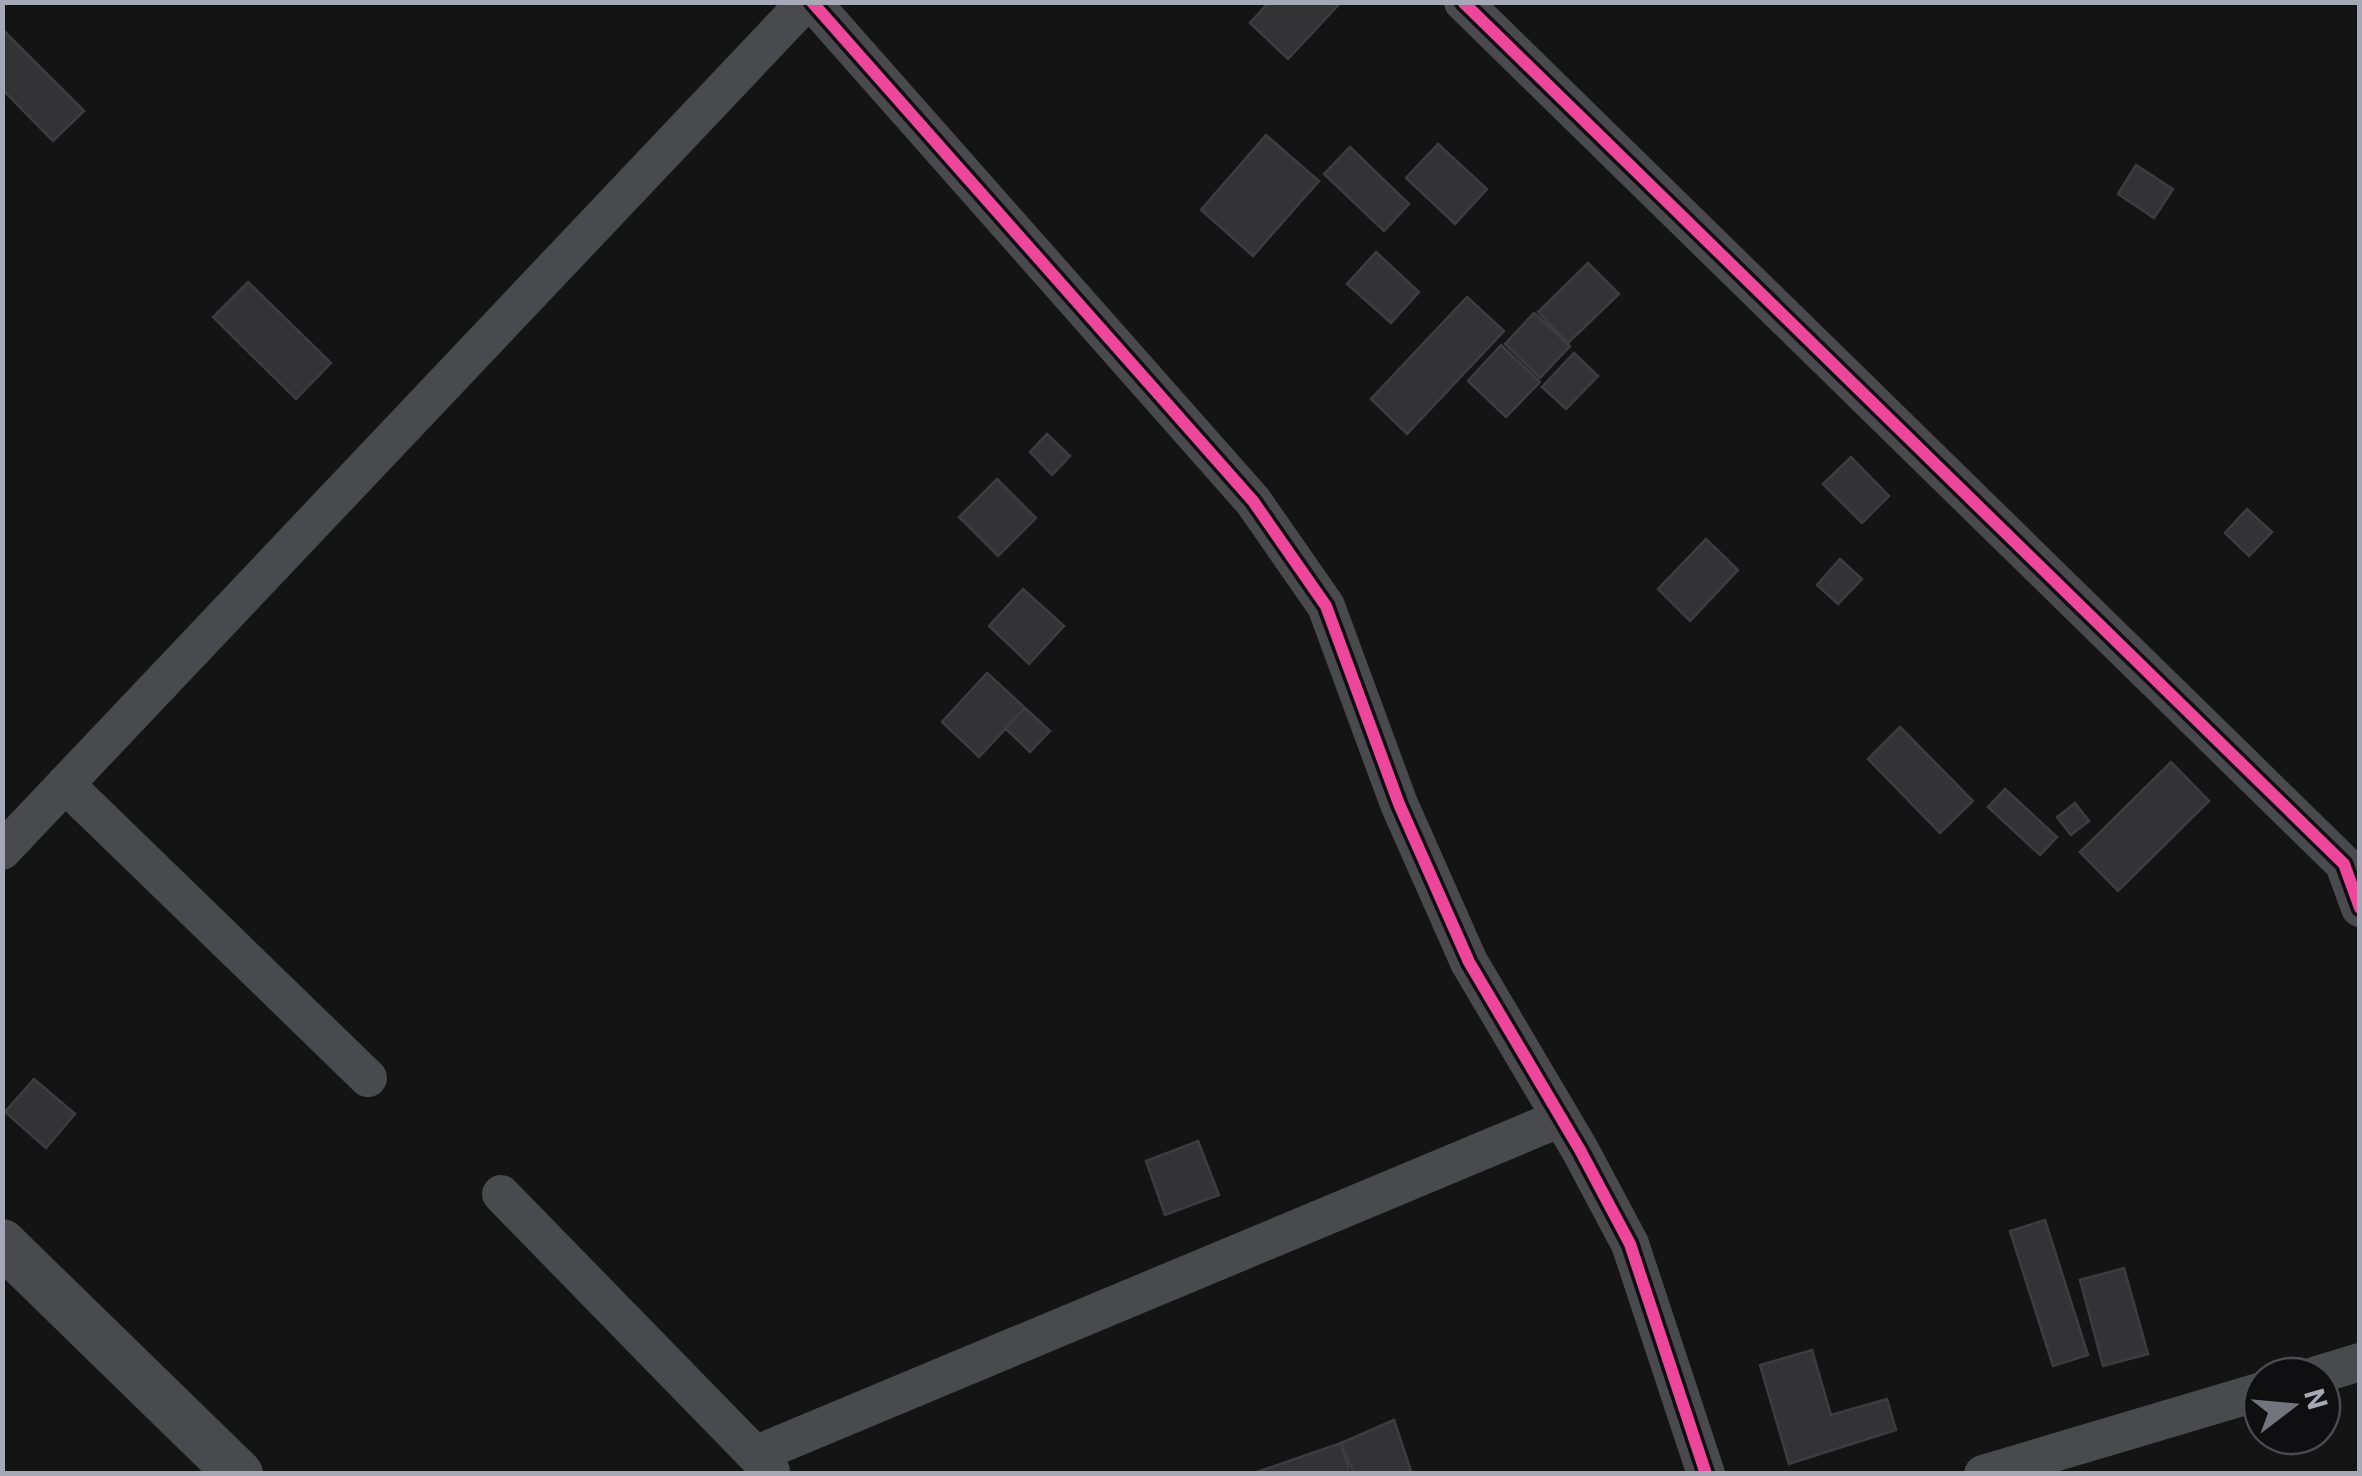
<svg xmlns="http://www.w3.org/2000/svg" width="2362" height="1476" font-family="Roboto,sans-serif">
  <rect width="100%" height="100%" fill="#141414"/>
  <path fill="#333335" stroke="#3d3d40" stroke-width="2.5" d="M 1269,2 L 1341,2 L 1288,59 L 1250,23 Z
    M 2,29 L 84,111 L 53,141 L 2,89 Z
    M 1266,135 L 1319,181 L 1253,256 L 1201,210 Z
    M 1438,144 L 1487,189 L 1455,224 L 1406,178 Z
    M 1350,147 L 1409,204 L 1384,231 L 1324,174 Z
    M 2136,165 L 2173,189 L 2154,218 L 2118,194 Z
    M 1376,252 L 1419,292 L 1391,323 L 1347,284 Z
    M 1588,263 L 1619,294 L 1568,343 L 1538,312 Z
    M 248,282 L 331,363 L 296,399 L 213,317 Z
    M 1467,297 L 1504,331 L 1407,434 L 1371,399 Z
    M 1534,313 L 1570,346 L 1540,378 L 1505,344 Z
    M 1501,345 L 1540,382 L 1506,417 L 1468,381 Z
    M 1574,353 L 1598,376 L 1566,409 L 1542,387 Z
    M 1047,434 L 1070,456 L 1052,475 L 1030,452 Z
    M 1851,457 L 1889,496 L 1862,523 L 1823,484 Z
    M 997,479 L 1036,518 L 998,556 L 959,517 Z
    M 2247,509 L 2272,532 L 2249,556 L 2225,533 Z
    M 1706,539 L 1738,570 L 1690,621 L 1658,589 Z
    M 1840,559 L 1862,579 L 1838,604 L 1817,585 Z
    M 1023,589 L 1064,626 L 1029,664 L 989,626 Z
    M 987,673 L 1025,708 L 979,757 L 942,722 Z
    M 1025,708 L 1050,731 L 1030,752 L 1005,728 Z
    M 1900,727 L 1973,801 L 1940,833 L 1868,759 Z
    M 2171,762 L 2209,801 L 2118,891 L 2080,852 Z
    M 2005,789 L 2057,837 L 2040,855 L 1988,807 Z
    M 2075,803 L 2089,821 L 2071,835 L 2057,817 Z
    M 34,1079 L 75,1114 L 46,1148 L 5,1112 Z
    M 1198,1141 L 1219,1195 L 1165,1215 L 1146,1161 Z
    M 2045,1220 L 2088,1355 L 2053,1366 L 2010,1231 Z
    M 2124,1268 L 2148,1354 L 2103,1366 L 2080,1280 Z
    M 1812,1350 L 1831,1415 L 1887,1399 L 1896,1430 L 1789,1464 L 1760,1365 Z
    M 1394,1420 L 1412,1474 L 1354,1474 L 1341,1443 Z
    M 1341,1443 L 1350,1474 L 1251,1474 Z"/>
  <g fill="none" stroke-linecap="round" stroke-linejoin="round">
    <path stroke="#494a4d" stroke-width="38" d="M 812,2 L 1253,501 L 1326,606 L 1399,804 L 1469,962 L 1580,1150 L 1630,1244 L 1706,1474
      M 1463,2 L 2344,864 L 2360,908
      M 65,784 L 368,1078
      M 2,851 L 806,2
      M 501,1194 L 771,1471
      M 2314,1376 L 2360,1362
      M 757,1454 L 1561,1118
      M 1983,1474 L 2262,1391"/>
    <path stroke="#494a4d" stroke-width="48" d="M 2,1243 L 239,1474"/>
    <defs>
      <path id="cycleway" d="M 812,2 L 1253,501 L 1326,606 L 1399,804 L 1469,962 L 1580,1150 L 1630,1244 L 1706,1474
        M 1463,2 L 2344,864 L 2360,908"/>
    </defs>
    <use href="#cycleway" stroke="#0f0e10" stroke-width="19"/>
    <use href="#cycleway" stroke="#ed469a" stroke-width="12"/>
  </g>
  <rect width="2362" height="1476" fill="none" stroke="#a5a9b5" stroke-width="10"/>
  <g transform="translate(2292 1406) rotate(74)"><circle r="48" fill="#0f0e10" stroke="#4b4c52" stroke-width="2.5"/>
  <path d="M0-8L18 38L0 25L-18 38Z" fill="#72757d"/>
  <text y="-15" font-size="28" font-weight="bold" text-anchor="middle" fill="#a5a9b5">N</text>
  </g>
</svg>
